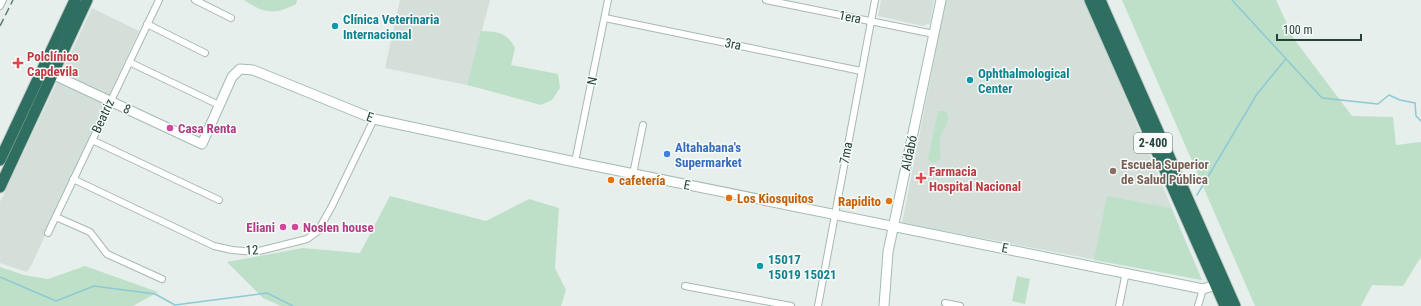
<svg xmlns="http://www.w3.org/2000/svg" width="1421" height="306" font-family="'Roboto Condensed',sans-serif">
  <rect width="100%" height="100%" fill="#e6efeb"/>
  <path fill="#d4dfda" d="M 400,0 L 490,0 L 467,85 L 385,68 Z
    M 881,0 L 934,0 L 930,23 L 923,26 L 878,16 Z
    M 946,0 L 1085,0 L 1202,280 L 902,223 Z
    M 92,8 L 139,31 L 109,96 L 62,72 Z
    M 58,80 L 106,103 L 32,264 L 27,272 L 0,263 L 0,202 Z"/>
  <path fill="#bfe0c8" d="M 244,0 L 297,0 L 296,4 C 275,15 264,14 244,0 Z
    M 1122,0 L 1276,0 L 1294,39 L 1352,116 L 1393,117 L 1396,145 L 1421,142 L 1421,257 L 1403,286 L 1372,285 L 1361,306 L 1255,306 Z
    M 481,31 C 498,32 507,32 515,48 L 511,65 L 558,74 L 560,88 L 552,100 L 541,105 L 467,85 Z
    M 938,111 L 945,111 C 954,120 940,131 940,140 C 939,147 942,153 940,159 L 935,163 L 929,161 L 928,158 Z
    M 390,196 L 486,221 L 529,199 L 559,208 L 555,268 L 566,290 L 561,306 L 281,306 L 263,298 L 227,262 L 303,248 L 360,253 Z
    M 1107,196 L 1171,208 L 1202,280 L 1094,260 Z
    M 85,266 L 158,292 L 133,306 L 0,306 L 0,267 L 24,275 L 48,279 Z
    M 1017,276 L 1030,279 L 1025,304 L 1012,301 Z"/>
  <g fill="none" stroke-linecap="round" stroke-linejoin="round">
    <path stroke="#8ec9d4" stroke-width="1.5" d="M 1232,0 L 1322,98 L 1378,104 L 1389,95 L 1400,100 L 1415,103 L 1416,116 L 1421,121
      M 1197,195 L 1257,94 L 1285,60
      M 0,277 L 56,301 L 94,286 L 155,294 L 175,305 L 267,293 L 293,306"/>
    <defs>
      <path id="street" d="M 195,0 L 231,18
        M 766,0 L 934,34
        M 0,6 L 3,0
        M 605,18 L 861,71
        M 147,24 L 205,53
        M 129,62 L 219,105
        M 92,140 L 219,200
        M 575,162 L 608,0
        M 633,174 L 643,125
        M 73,179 L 214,246 L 232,250 L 255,252 L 307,239 L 318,231 L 332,206 L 374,119
        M 56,217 L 90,232 L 107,254 L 162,279
        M 48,233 L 159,0
        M 685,286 L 791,306
        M 945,303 L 960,306
        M 818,306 L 875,0
        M 1119,306 L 1126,272
        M 1198,306 L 1203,289"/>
      <path id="secondary" d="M 52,74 L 202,144 L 232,77 L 240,69 L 253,70 L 374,119 L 575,162 L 1203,289 L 1222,283
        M 884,306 L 888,252 L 941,0"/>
      <path id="highway" d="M 1090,0 L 1225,306
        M 1100,0 L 1235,306
        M 0,160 L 75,0
        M 0,187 L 87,0"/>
    </defs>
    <use href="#street" stroke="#a8b8b2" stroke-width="8"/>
    <use href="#secondary" stroke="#a4bbb3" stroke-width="11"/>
    <use href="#highway" stroke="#c2cac8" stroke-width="13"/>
    <use href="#street" stroke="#fff" stroke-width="6"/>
    <use href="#secondary" stroke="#fff" stroke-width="9"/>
    <use href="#highway" stroke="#2f6f62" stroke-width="11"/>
    <path stroke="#5f7d75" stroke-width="1.5" stroke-dasharray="8 4" stroke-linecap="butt" d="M 0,26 L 13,0"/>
  </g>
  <g fill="#0f9aa8" stroke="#f7fbf9" stroke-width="1.5">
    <circle cx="335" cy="26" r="4"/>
    <circle cx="970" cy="80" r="4"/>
    <circle cx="760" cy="266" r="4"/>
  </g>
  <g fill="#e0444e" stroke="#f7fbf9" stroke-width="1.5">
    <path d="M16 57h4v4h4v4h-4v4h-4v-4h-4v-4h4z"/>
    <path d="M919 172h4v4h4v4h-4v4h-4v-4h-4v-4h4z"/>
  </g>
  <g fill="#d1479c" stroke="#f7fbf9" stroke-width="1.5">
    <circle cx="170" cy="128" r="4"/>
    <circle cx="283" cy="227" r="4"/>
    <circle cx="295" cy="227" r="4"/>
  </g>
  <circle fill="#3f7fe0" stroke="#f7fbf9" stroke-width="1.5" cx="667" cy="154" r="4"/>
  <circle fill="#8d6e63" stroke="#f7fbf9" stroke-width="1.5" cx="1113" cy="171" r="4"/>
  <g fill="#e8710a" stroke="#f7fbf9" stroke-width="1.5">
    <circle cx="611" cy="180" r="4"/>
    <circle cx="729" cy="198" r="4"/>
    <circle cx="889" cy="201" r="4"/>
  </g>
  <g text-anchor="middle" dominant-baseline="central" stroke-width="3" stroke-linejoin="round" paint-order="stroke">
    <rect fill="#f7fbf9" stroke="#637a73" stroke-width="1" x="1134" y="133" width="38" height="20" rx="3"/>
    <g font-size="12" font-weight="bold" fill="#24423a">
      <text x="1153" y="143">2-400</text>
    </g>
    <g font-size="13" fill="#24423a" stroke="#f7fbf9">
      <text transform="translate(850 17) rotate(11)">1era</text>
      <text transform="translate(733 44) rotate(12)">3ra</text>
      <text transform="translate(592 81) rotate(-79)">N</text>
      <text transform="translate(127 109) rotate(25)">8</text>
      <text transform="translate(103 116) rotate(-65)">Beatriz</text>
      <text transform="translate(370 117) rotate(19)">E</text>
      <text transform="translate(846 153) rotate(-79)">7ma</text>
      <text transform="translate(909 153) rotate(-78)">Aldabó</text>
      <text transform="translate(687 185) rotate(11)">E</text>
      <text transform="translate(1005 248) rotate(11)">E</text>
      <text transform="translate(252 250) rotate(-3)">12</text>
    </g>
    <g font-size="13" font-weight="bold" fill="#0d838f" stroke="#f7fbf9" text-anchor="start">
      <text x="343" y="19">Clínica Veterinaria<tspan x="343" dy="15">Internacional</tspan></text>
      <text x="978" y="73">Ophthalmological<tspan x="978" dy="15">Center</tspan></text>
      <text x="768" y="259">15017<tspan x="768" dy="15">15019 15021</tspan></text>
    </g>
    <g font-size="13" font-weight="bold" fill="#be3a42" stroke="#f7fbf9" text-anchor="start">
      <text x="27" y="56">Polclínico<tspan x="27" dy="15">Capdevila</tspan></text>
      <text x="929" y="171">Farmacia<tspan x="929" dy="15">Hospital Nacional</tspan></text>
    </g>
    <g font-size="13" font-weight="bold" fill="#b23c85" stroke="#f7fbf9" text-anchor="start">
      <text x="178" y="128">Casa Renta</text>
      <text x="275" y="227" text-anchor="end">Eliani</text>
      <text x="303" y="227">Noslen house</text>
    </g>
    <g font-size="13" font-weight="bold" fill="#366cbe" stroke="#f7fbf9" text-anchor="start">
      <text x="675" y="147">Altahabana's<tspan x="675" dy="15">Supermarket</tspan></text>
    </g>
    <g font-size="13" font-weight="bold" fill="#785e54" stroke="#f7fbf9" text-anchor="start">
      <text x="1121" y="164">Escuela Superior<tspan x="1121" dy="15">de Salud Pública</tspan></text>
    </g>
    <g font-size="13" font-weight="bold" fill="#c56008" stroke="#f7fbf9" text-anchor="start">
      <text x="619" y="180">cafetería</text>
      <text x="737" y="198">Los Kiosquitos</text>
      <text x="881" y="201" text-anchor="end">Rapidito</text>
    </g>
  </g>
  <path d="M1277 34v6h84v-6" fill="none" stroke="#24423a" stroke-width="2"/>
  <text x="1283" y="34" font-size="12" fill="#24423a" stroke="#f7fbf9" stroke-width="3" paint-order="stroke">100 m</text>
</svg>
